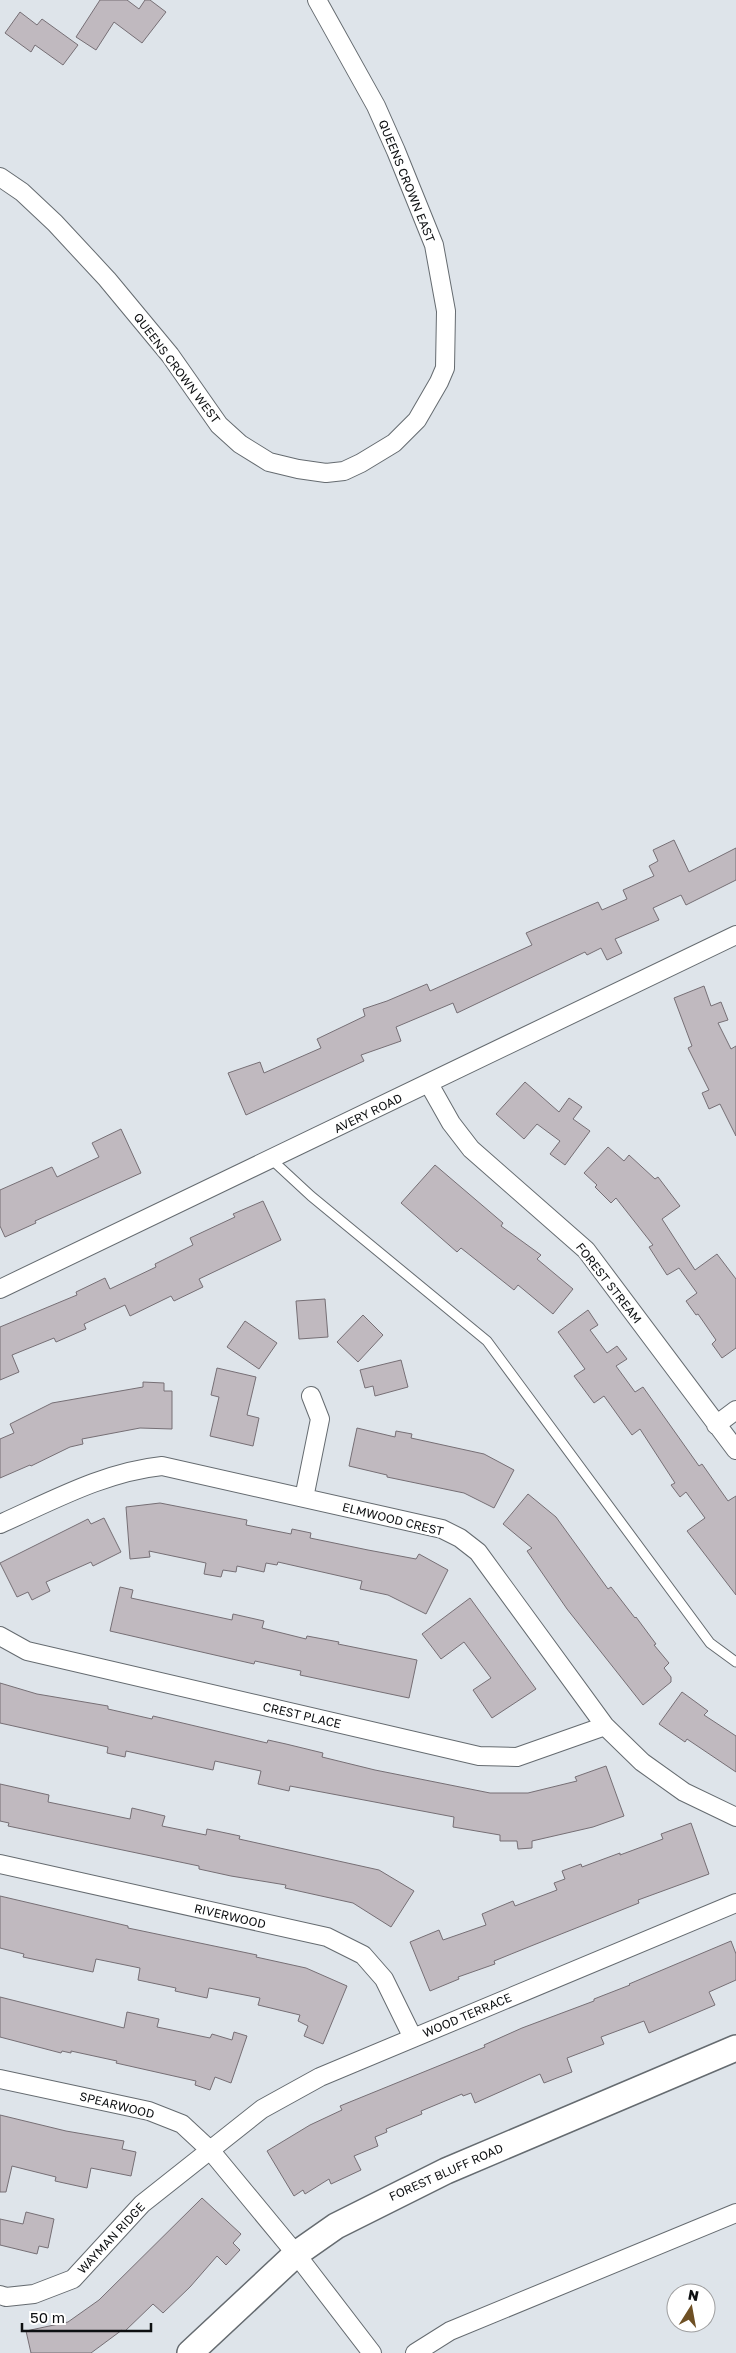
<svg xmlns="http://www.w3.org/2000/svg" width="736" height="2353" font-family="'Golos Text',sans-serif">
  <rect width="100%" height="100%" fill="#dee4ea"/>
  <path fill="#c0b9bf" stroke="#766f75" d="M 100,0 L 127,0 L 139,9 L 145,0 L 150,0 L 166,12 L 142,43 L 114,22 L 96,50 L 76,37 Z
    M 20,12 L 37,25 L 42,19 L 78,45 L 63,65 L 35,45 L 31,52 L 5,33 Z
    M 674,840 L 689,872 L 736,848 L 736,880 L 686,905 L 681,895 L 653,908 L 659,920 L 615,939 L 622,953 L 607,960 L 601,948 L 587,955 L 585,952 L 457,1013 L 453,1003 L 396,1027 L 401,1041 L 361,1055 L 364,1061 L 246,1115 L 228,1073 L 260,1062 L 264,1073 L 321,1048 L 317,1039 L 365,1016 L 363,1009 L 387,1001 L 427,984 L 430,991 L 532,945 L 526,933 L 556,920 L 598,902 L 602,910 L 627,899 L 623,890 L 654,876 L 649,866 L 658,861 L 653,850 Z
    M 704,986 L 711,1006 L 721,1002 L 728,1020 L 718,1023 L 731,1049 L 736,1046 L 736,1136 L 720,1104 L 709,1109 L 702,1093 L 709,1090 L 688,1048 L 692,1046 L 674,998 Z
    M 525,1082 L 559,1112 L 569,1098 L 582,1107 L 573,1119 L 590,1131 L 565,1165 L 550,1154 L 560,1141 L 537,1124 L 524,1139 L 496,1114 Z
    M 121,1129 L 141,1173 L 35,1221 L 36,1223 L 5,1237 L 0,1226 L 0,1190 L 52,1167 L 57,1177 L 99,1157 L 92,1143 Z
    M 608,1147 L 624,1161 L 629,1155 L 655,1179 L 658,1177 L 680,1206 L 662,1219 L 695,1270 L 717,1254 L 736,1279 L 736,1348 L 722,1358 L 712,1344 L 716,1340 L 698,1314 L 696,1315 L 686,1301 L 697,1293 L 679,1268 L 667,1275 L 649,1247 L 653,1245 L 616,1198 L 611,1203 L 595,1187 L 597,1185 L 584,1173 Z
    M 435,1165 L 503,1223 L 501,1226 L 541,1255 L 537,1259 L 573,1289 L 553,1314 L 518,1285 L 514,1290 L 461,1248 L 457,1252 L 401,1203 Z
    M 263,1201 L 281,1240 L 199,1279 L 203,1287 L 174,1301 L 171,1296 L 130,1316 L 125,1305 L 84,1324 L 86,1329 L 56,1342 L 54,1338 L 12,1355 L 19,1372 L 0,1380 L 0,1327 L 77,1295 L 76,1292 L 105,1278 L 110,1289 L 156,1267 L 155,1264 L 193,1245 L 190,1238 L 235,1217 L 233,1214 Z
    M 325,1299 L 328,1337 L 299,1339 L 296,1301 Z
    M 588,1310 L 598,1325 L 590,1330 L 607,1353 L 617,1346 L 627,1359 L 616,1366 L 635,1392 L 643,1387 L 699,1466 L 702,1464 L 728,1501 L 736,1496 L 736,1595 L 687,1531 L 705,1518 L 686,1492 L 680,1497 L 671,1485 L 675,1483 L 640,1429 L 632,1435 L 604,1396 L 594,1403 L 574,1376 L 585,1369 L 558,1332 Z
    M 363,1315 L 383,1335 L 358,1362 L 337,1342 Z
    M 245,1321 L 277,1343 L 259,1369 L 227,1347 Z
    M 401,1360 L 408,1387 L 375,1396 L 373,1386 L 365,1388 L 360,1370 Z
    M 217,1368 L 256,1377 L 247,1415 L 259,1418 L 253,1446 L 210,1436 L 219,1397 L 211,1395 Z
    M 143,1382 L 164,1383 L 164,1391 L 172,1391 L 172,1429 L 140,1428 L 82,1439 L 83,1444 L 70,1447 L 31,1466 L 30,1465 L 0,1478 L 0,1439 L 14,1433 L 10,1424 L 52,1403 L 143,1387 Z
    M 357,1428 L 395,1437 L 396,1431 L 412,1434 L 411,1438 L 484,1454 L 514,1470 L 494,1508 L 464,1493 L 387,1477 L 387,1475 L 349,1466 Z
    M 528,1494 L 556,1517 L 608,1589 L 611,1587 L 635,1618 L 636,1617 L 656,1644 L 654,1645 L 669,1663 L 664,1668 L 671,1677 L 671,1682 L 643,1705 L 567,1609 L 527,1551 L 532,1548 L 503,1524 Z
    M 160,1503 L 247,1520 L 246,1525 L 291,1534 L 292,1529 L 311,1533 L 310,1538 L 368,1550 L 416,1559 L 419,1554 L 448,1570 L 426,1614 L 388,1595 L 360,1589 L 362,1581 L 278,1562 L 277,1565 L 266,1563 L 264,1572 L 237,1566 L 236,1572 L 223,1570 L 221,1577 L 204,1574 L 206,1563 L 149,1551 L 150,1557 L 130,1559 L 126,1507 Z
    M 104,1518 L 121,1552 L 93,1566 L 91,1562 L 46,1582 L 50,1591 L 32,1600 L 28,1592 L 17,1597 L 0,1563 L 88,1519 L 91,1524 Z
    M 120,1587 L 133,1590 L 131,1598 L 232,1620 L 233,1614 L 264,1621 L 262,1628 L 306,1639 L 307,1636 L 339,1642 L 338,1644 L 417,1660 L 409,1698 L 300,1675 L 301,1671 L 255,1661 L 254,1664 L 110,1631 Z
    M 470,1598 L 536,1689 L 492,1718 L 473,1690 L 491,1678 L 464,1642 L 441,1659 L 422,1634 Z
    M 0,1683 L 37,1694 L 108,1706 L 108,1709 L 152,1719 L 153,1716 L 267,1743 L 268,1740 L 286,1744 L 323,1753 L 322,1757 L 375,1770 L 490,1793 L 528,1793 L 577,1781 L 575,1777 L 606,1766 L 624,1816 L 593,1827 L 532,1841 L 532,1848 L 518,1849 L 517,1841 L 500,1841 L 500,1835 L 453,1827 L 454,1817 L 290,1786 L 289,1791 L 258,1784 L 261,1771 L 215,1761 L 213,1770 L 126,1751 L 125,1757 L 107,1753 L 108,1747 L 0,1723 Z
    M 682,1692 L 708,1711 L 704,1715 L 736,1736 L 736,1772 L 687,1739 L 685,1742 L 659,1724 Z
    M 0,1784 L 49,1795 L 48,1802 L 130,1819 L 132,1808 L 165,1816 L 162,1826 L 206,1835 L 207,1829 L 240,1836 L 239,1839 L 379,1870 L 414,1891 L 391,1927 L 353,1903 L 285,1888 L 286,1885 L 231,1876 L 199,1869 L 199,1866 L 8,1826 L 9,1823 L 0,1821 Z
    M 691,1823 L 709,1874 L 638,1900 L 639,1903 L 531,1946 L 494,1961 L 495,1964 L 458,1977 L 459,1979 L 430,1991 L 410,1942 L 439,1930 L 443,1940 L 486,1925 L 482,1914 L 513,1901 L 515,1906 L 557,1890 L 554,1883 L 565,1879 L 562,1871 L 581,1864 L 582,1867 L 620,1853 L 620,1855 L 663,1839 L 661,1834 Z
    M 0,1896 L 128,1926 L 128,1928 L 257,1955 L 256,1957 L 306,1968 L 347,1986 L 323,2044 L 304,2036 L 308,2026 L 298,2021 L 300,2015 L 258,2005 L 260,1998 L 209,1988 L 207,1998 L 175,1991 L 176,1988 L 138,1980 L 140,1968 L 96,1959 L 93,1972 L 23,1957 L 24,1954 L 0,1948 Z
    M 731,1941 L 736,1954 L 736,1980 L 709,1992 L 715,2005 L 649,2033 L 644,2021 L 601,2037 L 604,2044 L 567,2058 L 572,2072 L 544,2083 L 540,2074 L 475,2103 L 471,2093 L 463,2096 L 462,2094 L 421,2111 L 422,2114 L 386,2129 L 387,2132 L 375,2137 L 378,2146 L 354,2156 L 361,2170 L 331,2184 L 329,2179 L 305,2194 L 303,2190 L 294,2196 L 267,2151 L 310,2125 L 342,2110 L 340,2106 L 485,2047 L 484,2045 L 522,2028 L 594,2001 L 594,1999 L 630,1985 L 629,1984 Z
    M 0,1997 L 124,2028 L 127,2012 L 159,2019 L 157,2027 L 210,2038 L 212,2034 L 232,2040 L 234,2032 L 247,2036 L 231,2083 L 215,2077 L 210,2090 L 195,2085 L 196,2081 L 116,2063 L 117,2061 L 71,2051 L 71,2053 L 62,2051 L 61,2053 L 0,2037 Z
    M 0,2115 L 66,2131 L 124,2141 L 122,2149 L 136,2152 L 131,2176 L 91,2168 L 87,2188 L 55,2181 L 56,2177 L 12,2166 L 6,2192 L 0,2192 Z
    M 202,2198 L 241,2234 L 233,2243 L 240,2250 L 226,2265 L 217,2256 L 190,2287 L 163,2313 L 153,2304 L 124,2332 L 122,2330 L 91,2353 L 31,2353 L 26,2331 L 68,2322 L 99,2300 Z
    M 26,2212 L 54,2219 L 48,2248 L 39,2246 L 37,2254 L 0,2245 L 0,2219 L 23,2224 Z"/>
  <g fill="none" stroke-linecap="round" stroke-linejoin="round">
    <defs>
      <path id="lane" d="M 271,1159 L 311,1196 L 487,1341 L 710,1643 L 736,1662"/>
      <path id="street" d="M 0,177 L 22,192 L 55,223 L 107,279 L 170,355 L 219,425 L 240,444 L 269,462 L 298,469 L 326,473 L 344,471 L 361,463 L 394,443 L 417,420 L 439,382 L 445,368 L 446,311 L 434,245 L 396,151 L 376,106 L 317,0
        M 429,1084 L 451,1123 L 471,1149 L 586,1250 L 736,1450
        M 0,1289 L 736,935
        M 716,1425 L 736,1410
        M 304,1498 L 320,1419 L 311,1396
        M 0,1524 C 52,1501 104,1472 162,1466 L 442,1529 L 460,1538 L 478,1552 L 605,1726 L 642,1762 L 684,1792 L 736,1817
        M 0,1636 L 27,1651 L 479,1756 L 517,1757 L 605,1726
        M 0,1864 L 327,1937 L 363,1955 L 384,1979 L 413,2038
        M 0,2079 L 149,2111 L 182,2124 L 210,2150 L 296,2254 L 372,2353
        M 0,2295 L 6,2297 L 34,2294 L 73,2279 L 142,2204 L 262,2109 L 320,2077 L 736,1903
        M 415,2353 L 450,2331 L 736,2213"/>
      <path id="secondary" d="M 190,2353 L 296,2254 L 336,2226 L 446,2171 L 736,2048"/>
    </defs>
    <use href="#lane" stroke="#656b70" stroke-width="11"/>
    <use href="#street" stroke="#656b70" stroke-width="20"/>
    <use href="#secondary" stroke="#656b70" stroke-width="28"/>
    <use href="#lane" stroke="#fff" stroke-width="9"/>
    <use href="#street" stroke="#fff" stroke-width="18"/>
    <use href="#secondary" stroke="#fff" stroke-width="25"/>
  </g>
  <g text-anchor="middle" dominant-baseline="central" stroke-width="5" stroke-linejoin="round" paint-order="stroke">
    <g font-size="12" fill="#0e1012" stroke="#fff">
      <text transform="translate(407 181) rotate(68)">QUEENS CROWN EAST</text>
      <text transform="translate(177 368) rotate(53)">QUEENS CROWN WEST</text>
      <text transform="translate(368 1113) rotate(-26)">AVERY ROAD</text>
      <text transform="translate(609 1283) rotate(52)">FOREST STREAM</text>
      <text transform="translate(393 1519) rotate(14)">ELMWOOD CREST</text>
      <text transform="translate(302 1715) rotate(13)">CREST PLACE</text>
      <text transform="translate(230 1916) rotate(13)">RIVERWOOD</text>
      <text transform="translate(467 2015) rotate(-23)">WOOD TERRACE</text>
      <text transform="translate(117 2105) rotate(14)">SPEARWOOD</text>
      <text transform="translate(446 2172) rotate(-24)">FOREST BLUFF ROAD</text>
      <text transform="translate(111 2238) rotate(-47)">WAYMAN RIDGE</text>
    </g>
  </g>
  <g transform="translate(691 2308) rotate(11)"><circle r="24" fill="#ffffff" stroke="#9f9fa0"/>
  <path d="M0-4L9 19L0 12L-9 19Z" fill="#6e5024"/>
  <text y="-8" font-size="14" font-weight="bold" text-anchor="middle" fill="#0e1012">N</text>
  </g>
  <path d="M22 2323v8h129v-8" fill="none" stroke="#0e1012" stroke-width="2.5"/>
  <text x="30" y="2323" font-size="15" fill="#0e1012" stroke="#ffffff" stroke-width="4" paint-order="stroke">50 m</text>
</svg>
